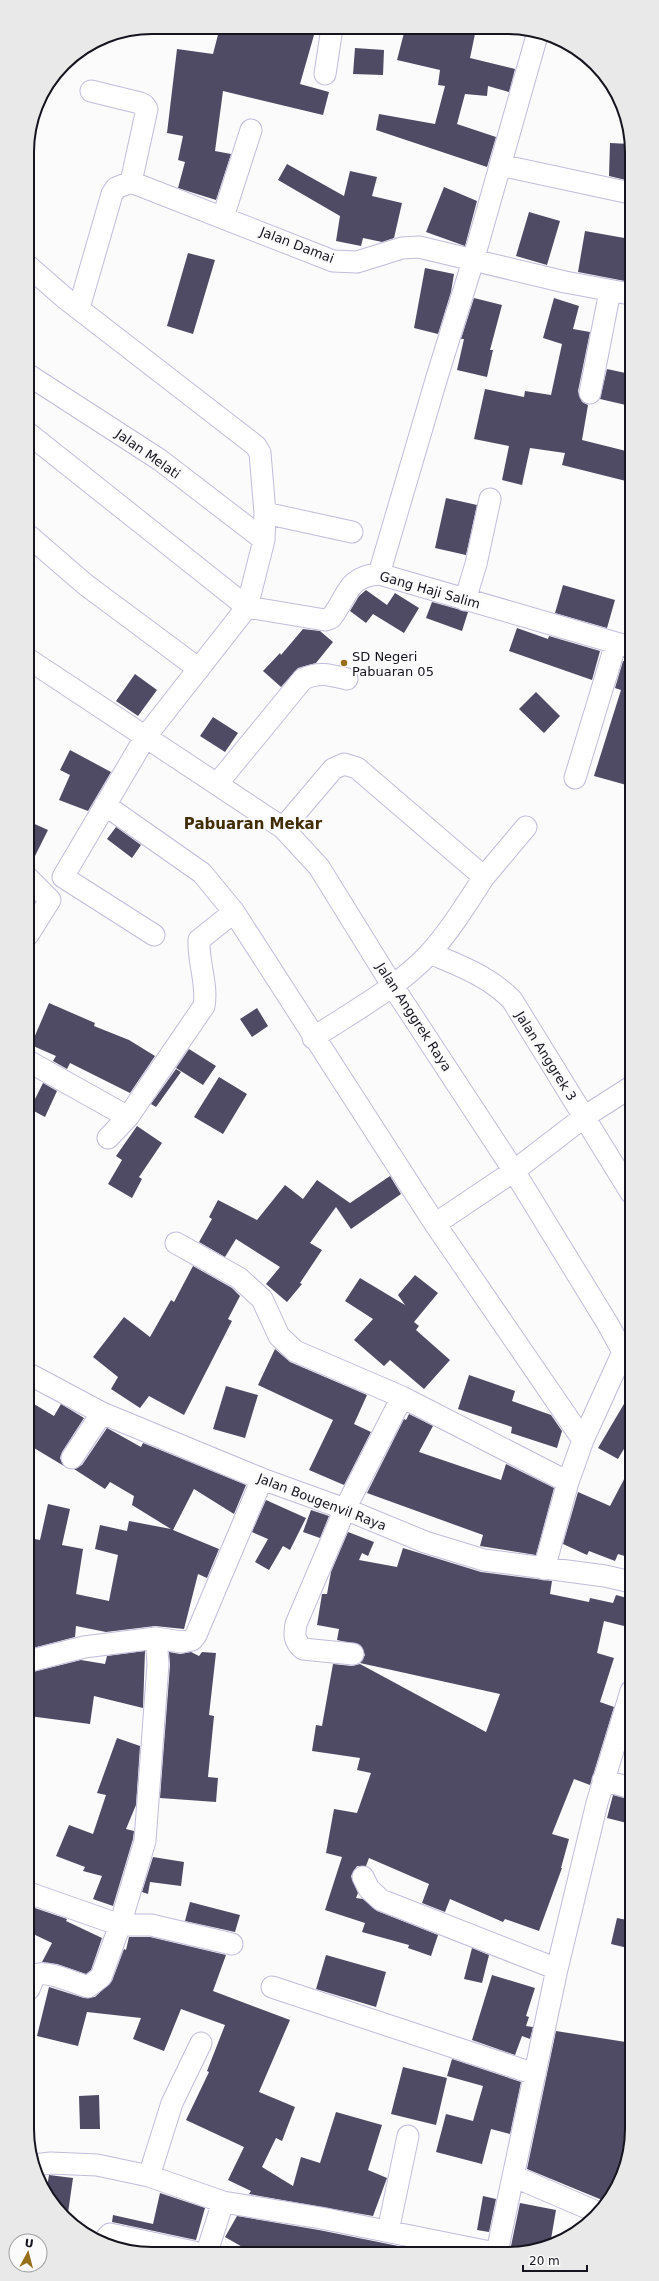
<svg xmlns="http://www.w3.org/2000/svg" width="659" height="2281" font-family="'DejaVu Sans',sans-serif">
  <rect width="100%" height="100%" fill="#fbfbfb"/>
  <path fill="#4f4b65" d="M 220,27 L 316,28 L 300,84 L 329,92 L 323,115 L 223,91 L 215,151 L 231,154 L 216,200 L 178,188 L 185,162 L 178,160 L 183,136 L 167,133 L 177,49 L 213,54 Z
    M 405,29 L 415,29 L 442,35 L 442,29 L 476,29 L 470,58 L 515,69 L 509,92 L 488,86 L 487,96 L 465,94 L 457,124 L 496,137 L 487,167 L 376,130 L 379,114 L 435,124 L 445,86 L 438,85 L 440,70 L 397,60 Z
    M 355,48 L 384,50 L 383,75 L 353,74 Z
    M 610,143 L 630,144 L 630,181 L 609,176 Z
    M 287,164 L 344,196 L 350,171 L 377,177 L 372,196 L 402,203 L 394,238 L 382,242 L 363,238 L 361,246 L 336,241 L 340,216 L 278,180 Z
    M 444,187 L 477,201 L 465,246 L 426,232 Z
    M 529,212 L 560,221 L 547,265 L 516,256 Z
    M 585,231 L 630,239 L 630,282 L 578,272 Z
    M 188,253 L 215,260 L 193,334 L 167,326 Z
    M 425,268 L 454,274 L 451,292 L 438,334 L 414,328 Z
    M 474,298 L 502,305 L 490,350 L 493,350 L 487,377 L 457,370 L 464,339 L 461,339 Z
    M 554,298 L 579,306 L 573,329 L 590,332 L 578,391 L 582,402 L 588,405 L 582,440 L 630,452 L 630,482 L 562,465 L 565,453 L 530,448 L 522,485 L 502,480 L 509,446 L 474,439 L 485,389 L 524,397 L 525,391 L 551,395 L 562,344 L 543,338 Z
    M 607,369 L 630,374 L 630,406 L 600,399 Z
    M 446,498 L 477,505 L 466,555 L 435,548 Z
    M 563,585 L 615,600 L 607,628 L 555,613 Z
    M 366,590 L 387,605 L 395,593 L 419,608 L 404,633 L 373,614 L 366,623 L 350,611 L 359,596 Z
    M 432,602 L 468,612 L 462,631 L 426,618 Z
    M 517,628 L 548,639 L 549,636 L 600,651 L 592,680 L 509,651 Z
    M 303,629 L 320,631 L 333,642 L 316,663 L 298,668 L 281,687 L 263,671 L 280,653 L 281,655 Z
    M 623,661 L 630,662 L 630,786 L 594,776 L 621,690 L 615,688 Z
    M 135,674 L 157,690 L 138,716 L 116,701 Z
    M 536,692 L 560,716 L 544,733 L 519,709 Z
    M 213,717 L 238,733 L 225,752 L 200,736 Z
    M 70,750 L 111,772 L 88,811 L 59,800 L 70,775 L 60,770 Z
    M 28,821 L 48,830 L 30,866 L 28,866 Z
    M 116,827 L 141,845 L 132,858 L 107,839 Z
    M 49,1003 L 95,1023 L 94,1026 L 129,1040 L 155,1056 L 130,1093 L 70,1063 L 67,1069 L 53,1061 L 56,1056 L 31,1045 Z
    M 257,1008 L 268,1026 L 252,1037 L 240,1019 Z
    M 189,1049 L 216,1066 L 203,1085 L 176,1068 Z
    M 176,1069 L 181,1072 L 156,1107 L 151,1104 Z
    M 219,1077 L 247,1094 L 223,1134 L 194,1117 Z
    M 43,1083 L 57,1091 L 45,1117 L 30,1109 Z
    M 137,1126 L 162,1143 L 139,1177 L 142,1179 L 132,1198 L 108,1184 L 122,1160 L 116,1156 Z
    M 390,1176 L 401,1194 L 351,1229 L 336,1207 L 310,1243 L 322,1250 L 300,1283 L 302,1284 L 287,1302 L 266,1284 L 280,1267 L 236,1239 L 225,1257 L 199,1242 L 212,1219 L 209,1217 L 218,1200 L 257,1220 L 285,1185 L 303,1199 L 317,1180 L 350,1203 Z
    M 193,1266 L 232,1288 L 240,1296 L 228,1319 L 232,1321 L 184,1415 L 149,1396 L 140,1408 L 111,1389 L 118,1377 L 93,1357 L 124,1317 L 150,1337 L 171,1300 L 174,1302 Z
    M 415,1275 L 438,1293 L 414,1322 L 419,1326 L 416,1330 L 450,1360 L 424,1389 L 390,1360 L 384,1366 L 354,1340 L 373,1319 L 345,1301 L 360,1278 L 405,1305 L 398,1295 Z
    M 275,1349 L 290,1362 L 367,1395 L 354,1424 L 371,1432 L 344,1485 L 309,1470 L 333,1420 L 258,1385 Z
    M 469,1375 L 515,1391 L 512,1401 L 551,1415 L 562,1431 L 557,1448 L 511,1433 L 512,1427 L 458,1409 Z
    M 226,1386 L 258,1395 L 245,1438 L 213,1429 Z
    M 631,1392 L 631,1437 L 618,1459 L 598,1448 Z
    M 29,1401 L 54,1416 L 61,1404 L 84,1418 L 62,1452 L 60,1458 L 64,1466 L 29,1445 Z
    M 409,1414 L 433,1426 L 419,1452 L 501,1480 L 506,1464 L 554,1488 L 536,1555 L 480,1546 L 483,1535 L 367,1493 L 404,1419 L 406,1420 Z
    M 107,1428 L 141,1447 L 143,1443 L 246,1485 L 234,1514 L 194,1489 L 173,1530 L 219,1549 L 207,1578 L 198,1574 L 184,1629 L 155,1626 L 106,1632 L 76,1626 L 75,1637 L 29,1649 L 29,1538 L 40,1540 L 48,1504 L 70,1509 L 62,1545 L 83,1549 L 76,1594 L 109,1601 L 118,1555 L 95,1549 L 100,1525 L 127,1531 L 129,1521 L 171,1529 L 132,1505 L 134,1496 L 110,1482 L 105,1489 L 74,1469 L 82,1465 Z
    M 631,1466 L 631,1558 L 618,1554 L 615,1561 L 589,1551 L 587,1555 L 563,1544 L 578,1492 L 610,1506 Z
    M 266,1500 L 306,1518 L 290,1550 L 283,1546 L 269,1570 L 255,1562 L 268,1539 L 252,1532 Z
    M 311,1510 L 329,1516 L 320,1538 L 303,1532 Z
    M 348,1532 L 374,1542 L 368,1556 L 362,1553 L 359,1560 L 397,1567 L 403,1548 L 481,1572 L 552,1581 L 550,1594 L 589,1602 L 590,1598 L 613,1603 L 616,1595 L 631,1599 L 624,1626 L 604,1621 L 597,1653 L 614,1658 L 600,1702 L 614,1707 L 590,1785 L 574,1779 L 552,1834 L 569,1839 L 561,1868 L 562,1868 L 539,1931 L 505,1919 L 503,1922 L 450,1899 L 445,1912 L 422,1903 L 429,1884 L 369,1858 L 366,1866 L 357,1866 L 351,1876 L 358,1893 L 356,1898 L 363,1899 L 377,1911 L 438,1935 L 431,1956 L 408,1948 L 409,1945 L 362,1932 L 365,1923 L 325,1910 L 342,1857 L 326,1853 L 334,1809 L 357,1813 L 371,1773 L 357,1770 L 360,1758 L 312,1751 L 316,1725 L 322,1726 L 333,1664 L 352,1666 L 360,1664 L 486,1732 L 500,1694 L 360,1663 L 365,1655 L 360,1645 L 337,1640 L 339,1629 L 317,1625 L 322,1594 L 327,1594 L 331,1572 Z
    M 145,1651 L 143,1708 L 94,1696 L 90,1724 L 29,1716 L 29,1673 L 81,1660 L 105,1664 L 107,1656 Z
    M 169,1652 L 180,1654 L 191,1652 L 199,1656 L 202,1652 L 216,1653 L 209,1715 L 214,1716 L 208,1777 L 218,1778 L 216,1802 L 160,1798 L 170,1665 Z
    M 117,1738 L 140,1746 L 136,1805 L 126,1829 L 134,1831 L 133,1839 L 113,1906 L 93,1899 L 102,1876 L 83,1871 L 85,1867 L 56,1856 L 69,1825 L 93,1834 L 106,1795 L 97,1793 Z
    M 613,1795 L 631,1800 L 631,1824 L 607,1818 Z
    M 153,1857 L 184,1862 L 181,1886 L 150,1882 L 148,1894 L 142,1892 Z
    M 190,1902 L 240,1915 L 235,1932 L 185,1921 Z
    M 29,1906 L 67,1919 L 66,1921 L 102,1938 L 91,1970 L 86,1974 L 57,1964 L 42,1962 L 52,1943 L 29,1932 Z
    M 617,1918 L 632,1921 L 632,1949 L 611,1944 Z
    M 129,1937 L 150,1937 L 226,1955 L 213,1991 L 290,2020 L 259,2092 L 295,2107 L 282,2141 L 276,2138 L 262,2167 L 293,2186 L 301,2157 L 320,2163 L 336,2112 L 382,2125 L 368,2170 L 387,2178 L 373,2216 L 249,2194 L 251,2191 L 228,2180 L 244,2147 L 186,2120 L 209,2072 L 207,2071 L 225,2025 L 181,2009 L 164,2051 L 133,2039 L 141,2018 L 87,2012 L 78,2046 L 37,2036 L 49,1987 L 84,1998 L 95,1997 L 112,1981 L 124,1949 L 126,1950 Z
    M 472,1948 L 489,1955 L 482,1983 L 464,1979 Z
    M 326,1955 L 386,1972 L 376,2007 L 316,1989 Z
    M 492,1975 L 535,1988 L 526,2016 L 529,2017 L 526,2026 L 533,2027 L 530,2039 L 522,2036 L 515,2055 L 472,2040 Z
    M 556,2031 L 632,2043 L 632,2137 L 622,2177 L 607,2202 L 527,2169 Z
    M 452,2059 L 521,2082 L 510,2134 L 491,2129 L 482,2164 L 436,2152 L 446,2114 L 473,2121 L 483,2086 L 447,2076 Z
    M 403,2067 L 447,2078 L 436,2125 L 391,2114 Z
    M 99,2095 L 100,2129 L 80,2129 L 79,2096 Z
    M 49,2175 L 73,2178 L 67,2220 L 46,2193 Z
    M 160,2193 L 205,2208 L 196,2240 L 112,2222 L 113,2215 L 153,2224 Z
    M 483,2196 L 496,2199 L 489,2232 L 477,2230 Z
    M 520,2203 L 556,2210 L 550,2245 L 535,2250 L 511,2246 Z
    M 237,2216 L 319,2230 L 413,2249 L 417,2252 L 251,2252 L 225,2237 Z"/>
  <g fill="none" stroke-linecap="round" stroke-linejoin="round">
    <defs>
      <path id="minor" d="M 325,74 L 332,28
        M 91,91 L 140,103 L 144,105 L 147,109 L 131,182
        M 500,165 L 630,193
        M 223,217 L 251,130
        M 27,265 L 66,299 L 256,446 L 260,453 L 265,513 L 264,540 L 247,607 L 146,736 L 63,877 L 154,935
        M 79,308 L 112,194 L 116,188 L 131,182 L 333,261 L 357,262 L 402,248 L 419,247 L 565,282 L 630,294
        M 27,374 L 160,460 L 264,540
        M 590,393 L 610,291
        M 28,433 L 247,607 L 325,620 L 331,618 C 349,595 346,577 379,574 L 630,647
        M 265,513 L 352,532
        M 28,535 L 86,585 L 199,669
        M 379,574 L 437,377 L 473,261 L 538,32
        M 465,600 L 476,564 L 490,499
        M 28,659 L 283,828 L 319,867 L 392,985 L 514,1171 L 609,1326 L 623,1352
        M 575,778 L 616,643
        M 217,784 L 303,679 C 319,671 331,675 347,679
        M 105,805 L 202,873 L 234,912 L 435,1224 L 583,1440
        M 283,828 L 333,769 L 344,764 L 357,768 L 484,877 C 467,903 450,931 429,954 C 397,988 352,1012 313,1038
        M 484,877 L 526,827
        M 28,878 L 50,900 L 28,935
        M 430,953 C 460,966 489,976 512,1000 L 631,1193
        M 28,1061 L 128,1117
        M 108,1138 L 128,1117 L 204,1006 C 208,985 198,963 199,940 L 234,912
        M 435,1224 L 514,1171 L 584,1117 L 631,1087
        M 176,1243 L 239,1278 L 262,1299 L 279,1336 L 295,1351 L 402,1397 L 568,1482
        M 29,1374 L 102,1413 L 262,1479 L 345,1509 L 425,1542 L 484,1560 L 605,1576 L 631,1582
        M 72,1458 L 102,1413
        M 544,1569 L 568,1482 L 583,1440 L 623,1352 L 631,1348
        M 353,1654 L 303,1649 C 294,1641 294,1635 296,1624 L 345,1509 L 402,1397
        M 29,1661 L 84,1647 L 156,1638 L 182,1642 L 192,1640 L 196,1635 L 262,1479
        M 603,1780 L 631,1788
        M 363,1877 L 369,1889 L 381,1900 L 557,1969
        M 29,1893 L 120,1925 L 151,1925 L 232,1944
        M 272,1987 L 535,2074
        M 29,1989 C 31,1985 33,1978 36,1975 C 44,1969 78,1984 88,1987 L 101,1977 L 120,1925 L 145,1841 L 158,1664 L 156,1638
        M 34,2165 L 51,2163 L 97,2165 L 149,2176 L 223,2202 L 321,2218 L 490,2252
        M 149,2176 L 172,2103 L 201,2043
        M 513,2176 L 599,2213
        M 388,2231 L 408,2136
        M 107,2244 L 107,2237 L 110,2234 L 194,2252
        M 207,2252 L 223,2202
        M 497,2252 L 557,1969 L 597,1803 L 631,1691"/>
    </defs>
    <use href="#minor" stroke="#c0bcdb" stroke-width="23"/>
    <use href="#minor" stroke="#fff" stroke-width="21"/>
  </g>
  <circle fill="#976f1a" stroke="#fbfbfb" stroke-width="1.5" cx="344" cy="663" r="4"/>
  <g text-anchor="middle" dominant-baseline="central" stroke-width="4" stroke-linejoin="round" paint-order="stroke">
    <g font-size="13" fill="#15141f" stroke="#fbfbfb">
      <text transform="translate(297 245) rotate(21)">Jalan Damai</text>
      <text transform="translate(148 454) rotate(35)">Jalan Melati</text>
      <text transform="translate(430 590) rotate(16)">Gang Haji Salim</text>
      <text transform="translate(414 1017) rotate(57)">Jalan Anggrek Raya</text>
      <text transform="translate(546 1056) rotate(58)">Jalan Anggrek 3</text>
      <text transform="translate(322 1502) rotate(21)">Jalan Bougenvil Raya</text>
    </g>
    <g font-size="13" fill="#15141f" stroke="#fbfbfb" text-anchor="start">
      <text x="352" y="656">SD Negeri<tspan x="352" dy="15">Pabuaran 05</tspan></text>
    </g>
    <g font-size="15" font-weight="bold" fill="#402d05" stroke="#fbfbfb">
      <text x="253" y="824">Pabuaran Mekar</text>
    </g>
  </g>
  <path d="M0 0H659V2281H0ZM152 34H507A118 118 0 0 1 625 152V2129A118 118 0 0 1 507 2247H152A118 118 0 0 1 34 2129V152A118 118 0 0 1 152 34Z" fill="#e9e9e9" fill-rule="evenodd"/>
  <path fill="none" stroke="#15141f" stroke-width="2" d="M152 34H507A118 118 0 0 1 625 152V2129A118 118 0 0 1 507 2247H152A118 118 0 0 1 34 2129V152A118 118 0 0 1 152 34Z"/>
  <g transform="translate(28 2253) rotate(7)"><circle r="19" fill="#fbfbfb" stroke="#9f9fa3"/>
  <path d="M0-3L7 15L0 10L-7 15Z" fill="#976f1a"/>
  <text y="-6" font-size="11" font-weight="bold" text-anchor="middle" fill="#15141f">U</text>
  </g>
  <path d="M523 2265v6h64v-6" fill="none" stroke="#15141f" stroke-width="2"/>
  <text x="529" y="2265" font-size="12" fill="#15141f" stroke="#fbfbfb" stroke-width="3" paint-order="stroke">20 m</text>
</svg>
